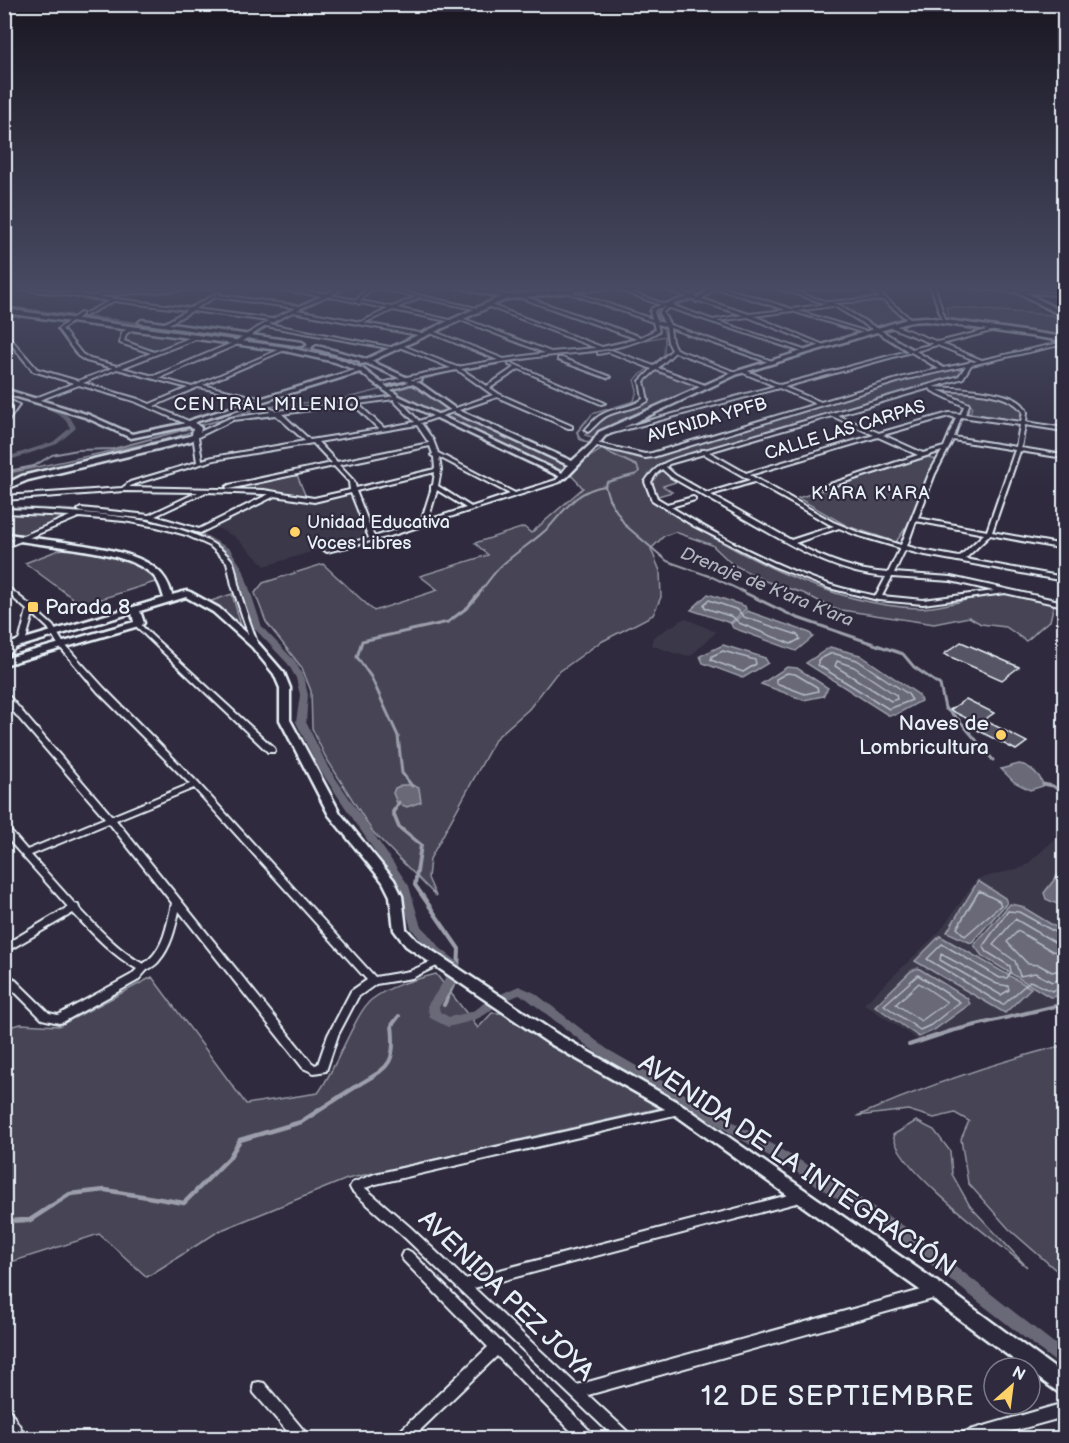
<svg xmlns="http://www.w3.org/2000/svg" width="1069" height="1443" font-family="'Balsamiq Sans',sans-serif">
  <rect width="100%" height="100%" fill="#2f2a3d"/>
  <filter id="ink" filterUnits="userSpaceOnUse"><feTurbulence type="fractalNoise" baseFrequency=".0167" numOctaves="2"/><feDisplacementMap in="SourceGraphic" scale="12" xChannelSelector="R" yChannelSelector="G"/><feConvolveMatrix kernelMatrix="1 2 1 2 8 2 1 2 1" color-interpolation-filters="sRGB"/></filter>
  <g filter="url(#ink)">
    <path fill="#3b3749" d="M 945,287 L 1012,294 L 1047,315 L 946,307 L 936,288 Z
      M 137,332 L 181,338 L 181,340 L 152,351 L 126,343 L 124,339 L 129,334 Z
      M 346,495 L 351,496 L 367,535 L 265,566 L 235,537 L 215,527 L 275,498 L 312,504 Z
      M 685,618 L 716,632 L 691,656 L 676,654 L 651,645 L 653,637 Z
      M 1064,836 L 1064,1002 L 918,1040 L 864,1004 L 939,932 L 977,879 L 1024,867 L 1055,839 Z"/>
    <path fill="#464455" stroke="#979aa6" stroke-width="1.5" d="M 881,300 L 904,319 L 876,328 L 833,303 Z
      M 946,307 L 1052,315 L 1064,324 L 1064,338 L 949,321 Z
      M 86,316 L 242,336 L 236,340 L 79,320 Z
      M 249,337 L 281,342 L 359,360 L 354,363 L 301,349 L 243,341 Z
      M 961,366 L 960,373 L 955,377 L 664,462 L 653,470 L 663,469 L 679,481 L 663,486 L 672,492 L 651,498 C 723,548 829,606 919,608 C 948,608 976,594 1005,594 C 1021,594 1039,601 1054,604 L 1050,621 C 1040,626 1035,635 1026,641 L 1006,627 L 981,624 L 969,617 L 934,624 L 835,609 L 803,593 L 765,581 L 732,564 L 712,545 L 675,532 L 664,536 L 651,549 L 660,571 L 661,597 L 653,615 L 599,643 L 556,674 L 529,709 L 496,738 L 430,859 L 428,878 L 436,896 L 372,831 L 325,756 L 312,728 L 311,691 L 302,668 L 266,622 L 255,593 L 263,583 L 323,564 L 374,611 L 438,590 L 420,576 L 488,555 L 475,543 L 524,527 L 531,533 L 583,488 L 571,475 L 583,461 L 602,449 L 648,458 L 898,382 Z
      M 654,371 L 699,387 L 594,438 L 585,435 L 605,414 L 632,408 L 648,400 L 644,382 Z
      M 415,385 L 448,410 L 436,412 L 391,391 Z
      M 939,390 C 960,392 1009,391 1021,410 L 1020,421 L 970,413 L 972,407 L 970,404 Z
      M 453,412 L 569,466 L 559,470 L 443,415 Z
      M 192,431 L 189,437 L 121,451 L 102,460 L 5,485 L 4,474 L 176,437 Z
      M 928,457 L 936,460 L 907,526 L 896,542 L 847,526 L 798,498 Z
      M 297,475 L 306,497 L 234,488 Z
      M 5,513 L 69,515 L 71,517 L 19,538 L 5,531 Z
      M 64,548 C 94,552 138,554 158,581 L 82,605 L 25,563 Z
      M 232,594 L 243,632 L 211,601 Z
      M 436,974 L 478,1028 L 492,1013 L 505,1013 L 665,1107 L 347,1179 L 219,1231 L 147,1277 L 99,1234 L 5,1264 L 4,1028 L 21,1024 L 59,1026 L 152,977 L 246,1104 L 318,1093 C 335,1071 356,1012 371,1000 C 391,985 413,980 436,974 Z
      M 1064,1045 L 1064,1277 L 1009,1229 L 968,1183 L 961,1139 L 969,1121 L 955,1113 L 934,1118 L 908,1110 L 857,1116 C 925,1086 993,1063 1064,1045 Z
      M 916,1121 L 934,1130 L 950,1151 L 952,1174 L 970,1206 L 1027,1267 C 997,1242 899,1171 893,1135 Z"/>
    <path fill="#696978" stroke="#9c9fab" stroke-width="1.5" d="M 708,594 L 745,606 L 746,609 L 730,623 L 691,610 Z
      M 747,611 L 810,633 L 813,637 L 796,651 L 733,628 L 731,624 Z
      M 723,645 L 765,658 L 768,663 L 743,678 L 703,663 L 700,656 Z
      M 830,647 L 860,655 L 919,695 L 921,701 L 895,715 L 888,715 L 806,663 Z
      M 787,667 L 797,668 L 828,688 L 823,696 L 804,700 L 761,684 Z
      M 1019,764 C 1029,765 1042,776 1043,786 L 1030,790 L 1014,782 L 1001,769 Z
      M 402,785 L 412,785 L 419,788 L 421,802 L 407,807 L 397,803 L 393,793 L 395,788 Z
      M 1061,871 L 1064,872 L 1064,907 L 1046,899 L 1044,893 Z
      M 978,881 L 1005,898 L 1007,903 L 971,943 L 947,932 Z
      M 1010,904 L 1021,906 L 1064,932 L 1064,988 L 1059,996 L 1050,997 L 982,956 L 974,945 Z
      M 940,936 L 1031,988 L 1005,1013 L 915,961 Z
      M 918,968 L 967,998 L 970,1004 L 934,1030 L 919,1037 L 875,1006 L 911,971 Z"/>
    <g fill="none" stroke-linecap="round" stroke-linejoin="round">
      <path stroke="#b5bbc5" stroke-width="1.5" d="M 709,600 L 738,610 L 744,617 L 798,635 L 800,639 L 791,644 L 739,623 L 733,617 L 705,608 L 704,604 Z
        M 723,651 L 755,660 L 756,664 L 743,672 L 711,660 L 712,656 Z
        M 832,653 L 857,660 L 908,694 L 912,700 L 889,709 L 818,665 L 818,660 Z
        M 837,661 L 854,667 L 896,695 L 897,699 L 891,701 L 835,666 Z
        M 787,673 L 795,674 L 817,687 L 818,691 L 805,694 L 776,683 L 776,679 Z
        M 979,891 L 999,901 L 1001,905 L 965,936 L 957,928 Z
        M 1064,937 L 1019,912 L 1008,911 L 983,946 L 987,952 L 1010,966 L 1011,972 L 1007,978 L 1000,978 L 942,944 L 927,959 L 1003,1005 L 1030,981 L 1052,991 L 1064,986
        M 1064,944 L 1056,943 L 1015,919 L 993,945 L 1015,961 L 1020,976 L 1035,973 L 1052,982 L 1064,978
        M 1064,953 L 1052,951 L 1018,931 L 1007,942 L 1028,964 L 1039,965 L 1052,972 L 1064,969
        M 941,954 L 997,984 L 1008,986 L 1009,990 L 1001,995 L 940,960 Z
        M 918,975 L 960,1002 L 931,1025 L 920,1030 L 884,1005 Z
        M 919,983 L 947,1002 L 921,1021 L 896,1004 Z"/>
      <path stroke="#9c9fab" stroke-width="1.5" d="M 675,303 L 696,299 L 710,287
        M 4,306 L 71,315
        M 86,317 L 162,327 L 159,330
        M 631,343 L 665,336
        M 215,422 L 258,408 L 347,398 L 448,373 L 542,357 L 600,352 L 619,346
        M 586,422 L 592,414 L 634,401 L 637,390 L 634,380 L 664,355 L 665,335 L 657,313 L 665,306"/>
      <path stroke="#9c9fab" stroke-width="2" d="M 587,420 L 577,432 L 580,439 L 637,466 L 639,471 L 637,474 L 607,482 L 605,486 L 609,499 L 625,525 L 667,561 L 712,577 L 744,592
        M 4,472 L 34,466 L 52,455 L 77,450 L 113,449 L 220,420
        M 480,592 C 486,584 493,574 500,567 C 515,552 536,541 551,525 C 567,507 578,490 605,486"/>
      <path stroke="#9c9fab" stroke-width="3" d="M 741,591 L 795,617 L 903,654 L 914,667 L 940,685 L 945,708 L 959,720 L 993,760
        M 1043,784 L 1053,786 L 1064,794
        M 412,786 L 402,773 L 398,736 L 371,677 L 357,657 L 362,641 L 448,622 L 468,607 L 481,591
        M 394,810 L 399,802"/>
      <path stroke="#9c9fab" stroke-width="4" d="M 395,809 L 393,812 L 399,827 L 421,845 L 415,885 L 459,949 L 458,971
        M 444,1005 L 457,977
        M 909,1045 L 951,1031 L 1064,1004
        M 352,1089 C 386,1067 397,1069 392,1025 L 399,1016"/>
      <path stroke="#9c9fab" stroke-width="4.5" d="M 4,1221 L 30,1220 L 70,1194 L 105,1190 L 184,1203 L 229,1158 L 240,1140 L 301,1122 L 355,1087"/>
      <path fill="#696978" fill-rule="evenodd" d="M 4,393 C 26,399 68,404 76,428 L 57,444 L 4,462 L 4,458 L 53,442 L 70,428 C 63,408 23,401 4,397 Z
        M 4,506 L 72,509 L 143,517 L 200,532 L 230,549 L 243,569 L 262,627 L 295,661 L 304,678 L 308,695 L 306,722 L 328,767 L 409,886 L 420,924 L 440,948 L 458,962 L 460,965 L 456,982 L 439,1007 L 440,1012 L 449,1017 C 458,1015 471,1013 478,1008 C 485,1003 486,998 495,1000 L 497,1003 C 486,1020 466,1022 448,1027 L 430,1018 L 427,1006 L 444,981 L 448,966 L 432,954 L 411,928 L 399,887 L 318,767 L 296,722 L 300,695 L 296,678 L 288,664 L 254,628 L 235,569 L 224,553 L 194,536 L 143,521 L 72,513 L 4,510 Z
        M 519,986 L 535,993 L 607,1049 L 806,1164 L 907,1228 L 1064,1351 L 1064,1367 L 1059,1365 L 897,1238 L 796,1172 L 599,1055 L 527,999 L 519,995 L 507,1000 L 503,999 L 501,996 L 503,993 Z"/>
    </g>
    <path fill="#575565" stroke="#e8f1f8" stroke-width="1.5" d="M 961,642 L 1019,667 L 1002,680 L 944,654 Z
      M 966,699 L 994,713 L 978,724 L 950,710 Z
      M 986,721 L 1027,742 L 1016,750 L 975,729 Z"/>
    <g fill="none" stroke-linecap="round" stroke-linejoin="round">
      <defs>
        <path id="street" d="M 7,287 L 20,287 L 190,308 L 218,293 L 220,294 L 219,295 L 300,306 L 322,296 L 263,287 C 283,287 303,292 322,293 C 331,294 337,287 346,287 L 331,295 L 356,300 L 369,287 L 373,287 L 360,301 L 392,307 L 416,297 L 373,287 L 381,287 L 481,309 L 479,310 L 417,297 L 417,299 L 397,308 L 454,321 L 452,322 L 393,310 L 364,323 L 425,334 L 425,336 L 423,336 L 293,312 L 269,324 L 395,348 L 393,349 L 266,326 L 236,345 L 159,378 L 192,387 L 283,348 L 287,349 L 203,385 L 264,399 L 264,401 L 198,387 L 154,406 L 193,423 L 193,425 L 191,426 L 134,401 L 79,385 L 37,401 L 33,401 L 33,399 L 74,383 L 33,371 L 4,335 L 4,331 L 37,369 L 78,381 L 113,368 L 86,361 L 78,356 L 58,329 L 80,313 L 83,314 L 62,329 L 82,354 L 90,359 L 117,366 L 151,353 L 120,343 L 122,332 L 131,327 L 135,328 L 126,334 L 124,341 L 154,352 L 194,336 L 198,336 L 198,338 L 122,368 L 154,376 L 232,343 L 269,321 L 192,311 L 165,326 L 163,326 L 163,324 L 187,310 L 114,301 L 85,316 L 84,316 L 84,314 L 109,301 ZM 327,296 L 356,302 L 359,304 L 361,303 L 388,309 L 361,322 L 297,310 ZM 215,297 L 296,308 L 272,319 L 195,309 ZM 117,369 L 188,388 L 150,404 L 138,399 L 83,383 Z
          M 204,287 L 228,287 L 97,296 L 95,295 L 97,294 Z
          M 611,287 L 617,287 L 664,304 L 688,297 L 658,287 L 664,287 L 692,296 L 702,287 L 707,287 L 695,297 L 698,298 L 712,287 L 723,287 L 792,309 L 827,304 L 774,287 L 781,287 L 827,302 L 880,298 L 867,287 L 872,287 L 911,319 L 911,321 L 909,321 L 883,300 L 832,303 L 838,305 L 912,349 L 933,344 L 890,327 L 890,325 L 894,325 L 938,342 L 995,328 L 995,330 L 942,344 L 982,360 L 1064,342 L 1064,344 L 971,365 L 963,378 L 933,387 C 955,388 1006,389 1022,404 C 1024,406 1026,409 1027,412 L 1026,422 L 1064,428 L 1064,431 L 1025,425 L 1021,448 L 1064,455 L 1064,458 L 1020,451 L 992,532 L 1064,545 L 1064,549 L 990,535 L 965,559 L 1064,577 L 1064,581 L 920,554 L 905,550 L 894,573 L 951,577 L 1064,602 L 1064,606 L 1005,593 L 923,604 L 878,600 L 829,588 L 773,566 L 694,526 L 652,500 L 645,482 C 660,459 676,459 701,451 L 701,450 L 705,450 L 959,376 L 966,366 L 907,379 L 653,457 L 645,458 L 593,445 L 596,443 L 645,454 L 652,453 L 816,404 L 779,388 L 609,434 L 604,433 L 775,386 L 741,372 L 741,370 L 745,370 L 780,385 L 908,351 L 836,307 L 832,306 L 798,311 L 867,332 L 867,334 L 792,311 L 754,316 L 824,345 L 824,346 L 822,347 L 748,317 L 717,321 L 804,350 L 804,352 L 802,352 L 670,308 L 666,309 L 663,313 L 670,325 L 772,361 L 768,362 L 670,328 L 672,342 L 676,349 L 738,373 L 734,374 L 675,352 L 658,368 L 705,385 L 705,387 L 701,387 L 656,370 L 644,381 L 648,401 C 635,409 625,409 611,414 C 601,417 596,426 588,432 L 585,430 L 586,429 C 591,424 595,418 601,415 C 614,407 629,409 643,399 L 640,381 L 652,369 L 609,352 L 598,354 L 598,352 L 611,350 L 654,366 L 672,350 L 668,342 L 666,327 L 657,324 L 659,331 C 625,352 583,351 545,356 C 517,359 489,364 461,369 L 487,386 L 515,367 L 509,365 L 509,363 L 511,363 L 605,403 L 601,404 L 519,369 L 490,388 L 499,394 L 572,426 L 572,428 L 568,428 L 497,397 L 421,423 L 433,440 L 438,453 L 515,493 L 556,480 L 561,475 L 565,475 L 566,476 L 560,482 L 390,536 L 327,552 L 324,550 L 325,549 L 369,538 L 351,493 L 314,502 L 275,496 L 200,533 L 150,519 L 81,512 L 78,510 L 81,508 L 149,515 L 198,492 L 124,491 L 4,500 L 4,496 L 122,488 L 130,482 L 197,462 L 193,435 L 230,418 L 271,412 L 264,409 L 264,408 L 266,407 L 277,411 L 397,396 L 399,397 L 399,400 L 419,421 L 493,395 L 462,373 L 456,370 L 378,386 L 376,385 L 397,379 L 451,368 L 397,346 L 397,344 L 399,344 L 457,367 L 498,360 L 428,332 L 428,331 L 430,330 L 504,359 L 545,353 L 458,319 L 457,318 L 459,317 L 551,352 L 596,348 L 487,306 L 487,304 L 488,304 L 602,347 L 637,339 L 516,296 L 516,294 L 517,294 L 641,337 L 655,330 L 653,322 L 564,291 L 567,290 L 652,319 L 650,312 L 652,308 L 661,305 ZM 716,288 L 786,310 L 749,314 L 702,299 ZM 692,299 L 696,300 L 696,302 L 699,301 L 743,315 L 713,320 L 674,306 L 675,305 L 673,304 ZM 667,306 L 664,307 L 659,313 L 664,323 L 657,321 L 654,312 L 656,309 ZM 937,345 L 977,361 L 973,362 L 971,361 L 968,363 L 944,368 L 916,351 ZM 911,352 L 939,369 L 904,377 L 821,402 L 784,387 ZM 930,388 L 932,391 L 964,406 L 961,414 L 949,413 L 879,433 L 837,415 ZM 938,390 C 962,392 1008,390 1023,412 L 1021,422 L 965,414 L 969,405 L 969,404 ZM 394,399 L 394,401 L 415,422 L 384,428 L 358,404 ZM 353,404 L 379,429 L 310,440 L 282,414 ZM 276,415 L 305,441 L 213,457 L 202,460 L 198,437 L 233,420 ZM 832,416 L 874,435 L 746,473 L 709,452 ZM 949,416 L 956,418 L 944,447 L 923,453 L 883,435 ZM 961,417 L 1020,425 L 1016,447 L 954,437 ZM 417,425 L 429,443 L 337,462 L 318,442 ZM 878,437 L 918,455 L 821,487 L 824,489 L 826,488 L 942,451 L 929,474 L 901,545 L 860,533 L 833,522 L 750,475 ZM 953,440 L 1015,450 L 987,531 L 918,518 L 935,474 ZM 313,443 L 332,463 L 229,485 L 226,487 L 229,489 L 334,466 L 349,482 L 350,490 L 314,498 L 264,490 L 129,487 L 134,484 L 214,460 ZM 430,446 L 433,454 L 431,455 L 434,457 L 435,469 L 356,488 L 354,481 L 339,465 ZM 704,454 L 750,480 L 707,493 L 675,475 L 666,467 L 669,464 ZM 439,457 L 510,494 L 471,507 L 438,486 L 441,470 ZM 662,469 L 671,477 C 699,493 727,509 755,525 C 796,548 838,574 886,577 L 876,596 C 861,592 846,590 831,585 C 775,566 721,538 671,507 L 695,500 L 695,498 L 693,497 L 667,504 L 657,498 L 651,482 L 656,474 ZM 435,472 L 433,485 L 431,486 L 431,490 L 421,522 L 374,537 L 356,491 ZM 754,482 L 829,524 L 834,526 L 791,540 L 711,495 ZM 437,490 L 466,508 L 428,520 ZM 206,492 L 264,494 L 269,494 L 199,529 L 155,516 ZM 916,521 L 984,534 L 959,557 L 921,550 L 907,546 ZM 839,528 L 856,535 L 900,548 L 888,573 C 855,571 824,559 795,543 ZM 892,577 L 951,581 L 994,591 L 923,600 L 882,596 Z
          M 931,287 L 935,287 L 946,323 L 943,322 Z
          M 1018,289 L 1064,294 L 1064,296 L 1017,291 L 1017,289 Z
          M 12,311 L 15,312 L 4,318 L 4,315 Z
          M 558,358 L 562,358 L 611,377 L 607,378 L 558,360 Z
          M 418,379 L 422,380 L 387,391 L 383,390 Z
          M 4,397 L 19,405 L 4,427 L 4,421 L 14,405 L 4,400 Z
          M 4,509 C 61,511 192,513 230,558 C 236,565 236,575 238,584 C 243,604 251,625 258,645 L 255,647 L 252,645 L 232,585 L 227,562 L 210,546 L 186,535 L 157,527 L 124,521 L 79,517 L 4,548 L 4,544 L 70,516 L 4,513 Z
          M 4,584 L 31,606 L 33,607 L 34,609 L 53,626 L 64,644 L 104,688 L 198,783 L 375,977 L 410,971 L 435,960 L 438,958 L 441,960 L 443,962 L 441,964 L 412,978 L 376,984 L 358,997 L 338,1035 L 326,1071 L 314,1073 L 303,1068 L 179,911 C 175,929 171,947 159,961 C 156,965 152,967 147,970 C 144,973 141,977 137,981 L 63,1022 L 59,1023 L 42,1019 L 4,981 L 4,972 L 7,972 L 49,1013 L 58,1015 L 131,975 L 137,969 C 112,955 92,933 73,913 L 4,953 L 4,945 L 68,907 L 4,835 L 4,826 L 7,827 L 27,850 L 105,818 L 4,701 L 4,694 L 7,694 L 112,816 L 190,784 L 98,692 L 59,646 L 48,628 L 33,614 L 26,639 L 4,658 L 4,652 L 20,638 L 27,610 L 4,590 ZM 194,788 L 367,980 L 351,991 L 328,1035 L 318,1064 L 315,1065 L 311,1062 L 116,820 ZM 109,823 L 172,903 C 167,925 164,951 143,964 C 118,950 98,928 79,908 L 78,905 L 75,904 L 31,855 Z
          M 139,621 L 141,622 L 142,626 L 151,635 L 274,748 L 275,750 L 274,752 L 268,752 L 147,637 L 136,626 L 136,623 Z
          M 679,1106 L 683,1107 L 684,1110 L 683,1113 L 679,1114 L 376,1184 L 365,1188 L 410,1227 L 465,1279 L 800,1192 L 804,1193 L 806,1197 L 804,1201 L 800,1202 L 474,1288 L 577,1385 L 936,1286 L 940,1288 L 942,1292 L 940,1296 L 936,1298 L 588,1395 L 629,1433 L 631,1438 L 615,1438 L 402,1235 L 352,1191 L 350,1187 L 352,1183 L 375,1174 Z
          M 407,1250 L 411,1252 L 499,1340 L 502,1342 L 504,1345 L 592,1433 L 593,1438 L 578,1438 L 497,1356 L 412,1438 L 397,1438 L 398,1433 L 488,1347 L 403,1260 L 401,1256 L 403,1252 Z
          M 259,1382 L 264,1383 L 306,1433 L 307,1438 L 293,1438 L 254,1393 L 253,1388 L 254,1383 Z
          M 1064,1403 L 1064,1417 L 988,1438 L 960,1438 L 962,1433 L 967,1431 Z
          M 4,1408 L 9,1409 L 24,1433 L 25,1438 L 12,1438 L 4,1427 Z"/>
        <path id="secondary" d="M 455,287 L 467,287 L 506,295 L 595,287 L 618,287 L 507,299 L 371,361 L 421,384 L 456,409 L 572,461 L 591,444 L 599,432 L 734,372 L 910,318 L 926,317 L 1064,337 L 1064,341 L 926,321 L 910,322 L 738,374 L 605,436 L 596,447 L 566,478 L 563,478 L 395,398 L 360,372 L 198,421 L 195,423 L 201,428 L 199,436 L 191,441 L 28,480 L 4,490 L 4,485 L 22,476 L 186,437 L 192,435 L 193,429 L 189,426 L 131,438 L 85,417 L 4,393 L 4,389 L 89,415 L 132,434 L 182,424 L 194,419 L 355,370 L 335,362 L 285,351 L 4,313 L 4,309 L 285,347 L 339,359 L 363,369 L 399,396 L 562,473 L 568,465 L 452,411 L 417,386 L 366,363 L 360,364 L 360,361 L 314,348 L 317,346 L 366,359 L 500,297 Z
          M 780,287 L 870,287 L 867,289 L 783,289 Z
          M 967,287 L 1020,289 L 1064,313 L 1064,317 L 1017,292 Z
          M 142,320 L 302,342 L 305,344 L 302,346 L 140,323 L 139,322 Z
          M 4,533 C 43,542 128,544 156,569 C 165,576 169,584 172,595 L 187,591 L 190,592 L 219,608 L 258,643 L 284,673 L 290,688 L 290,720 L 340,813 L 394,880 L 402,896 L 406,929 L 416,940 L 557,1034 L 684,1106 L 943,1286 L 1064,1375 L 1064,1395 L 1058,1392 L 1030,1372 L 1030,1368 L 1025,1368 L 931,1298 L 674,1114 L 547,1042 L 406,946 L 394,930 L 390,896 L 383,882 L 329,815 L 280,720 L 280,688 L 274,674 L 252,647 L 213,612 L 186,597 L 140,611 L 144,623 L 142,625 L 4,665 L 4,659 L 134,622 L 132,613 L 4,651 L 4,645 L 164,598 C 161,587 158,578 148,571 C 117,548 44,547 4,538 Z"/>
      </defs>
      <use href="#street" stroke="#e8f1f8" stroke-width="4"/>
      <use href="#secondary" stroke="#e8f1f8" stroke-width="5"/>
      <use href="#street" fill="#2f2a3d" fill-rule="evenodd"/>
      <use href="#secondary" fill="#2f2a3d" fill-rule="evenodd"/>
    </g>
  </g>
  <linearGradient id="sky" x2="0" y2="1"><stop stop-color="#1a1722"/><stop offset="0.59" stop-color="#474a62"/><stop offset="1" stop-color="#474a62" stop-opacity="0"/></linearGradient>
  <rect width="1069" height="489" fill="url(#sky)"/>
  <g fill="#ffd166" stroke="#2f2a3d" stroke-width="2">
    <circle cx="295" cy="532" r="6"/>
    <rect x="27" y="601" width="12" height="12" rx="3"/>
    <circle cx="1001" cy="735" r="6"/>
  </g>
  <g text-anchor="middle" dominant-baseline="central" stroke-width="4.5" stroke-linejoin="round" paint-order="stroke">
    <g font-size="18" letter-spacing="1.5" fill="#e8f1f8" stroke="#2f2a3d">
      <text x="267" y="404">CENTRAL MILENIO</text>
      <text x="871" y="493">K'ARA K'ARA</text>
    </g>
    <g font-size="18" fill="#e8f1f8" stroke="#2f2a3d">
      <text transform="translate(707 420) rotate(-16)">AVENIDA YPFB</text>
      <text transform="translate(845 430) rotate(-17)">CALLE LAS CARPAS</text>
    </g>
    <g font-size="18" fill="#e8f1f8" stroke="#2f2a3d" text-anchor="start">
      <text x="307" y="522">Unidad Educativa<tspan x="307" dy="21">Voces Libres</tspan></text>
    </g>
    <g font-size="18" font-style="italic" fill="#afb4be" stroke="#2f2a3d">
      <text transform="translate(767 587) rotate(22)">Drenaje de K'ara K'ara</text>
    </g>
    <g font-size="21" fill="#e8f1f8" stroke="#2f2a3d" text-anchor="start">
      <text x="45" y="607">Parada 8</text>
      <text x="989" y="723" text-anchor="end">Naves de<tspan x="989" dy="24">Lombricultura</tspan></text>
    </g>
    <g font-size="26" fill="#e8f1f8" stroke="#2f2a3d">
      <text transform="translate(797 1166) rotate(34)">AVENIDA DE LA INTEGRACIÓN</text>
      <text transform="translate(506 1296) rotate(44)">AVENIDA PEZ JOYA</text>
    </g>
    <g font-size="27" letter-spacing="1.5" fill="#e8f1f8" stroke="#2f2a3d">
      <text x="838" y="1397">12 DE SEPTIEMBRE</text>
    </g>
  </g>
  <rect width="1069" height="1443" fill="none" stroke="#2f2a3d" stroke-width="24"/>
  <rect x="12" y="12" width="1045" height="1419" fill="none" stroke="#e8f1f8" stroke-width="2" filter="url(#ink)"/>
  <g transform="translate(1012 1386) rotate(28)"><circle r="28" fill="#2f2a3d" stroke="#797a88" stroke-width="1.5"/>
  <path d="M0-4.5L10 22L0 15L-10 22Z" fill="#ffd166"/>
  <text y="-9" font-size="16" font-weight="bold" text-anchor="middle" fill="#e8f1f8">N</text>
  </g>
</svg>
